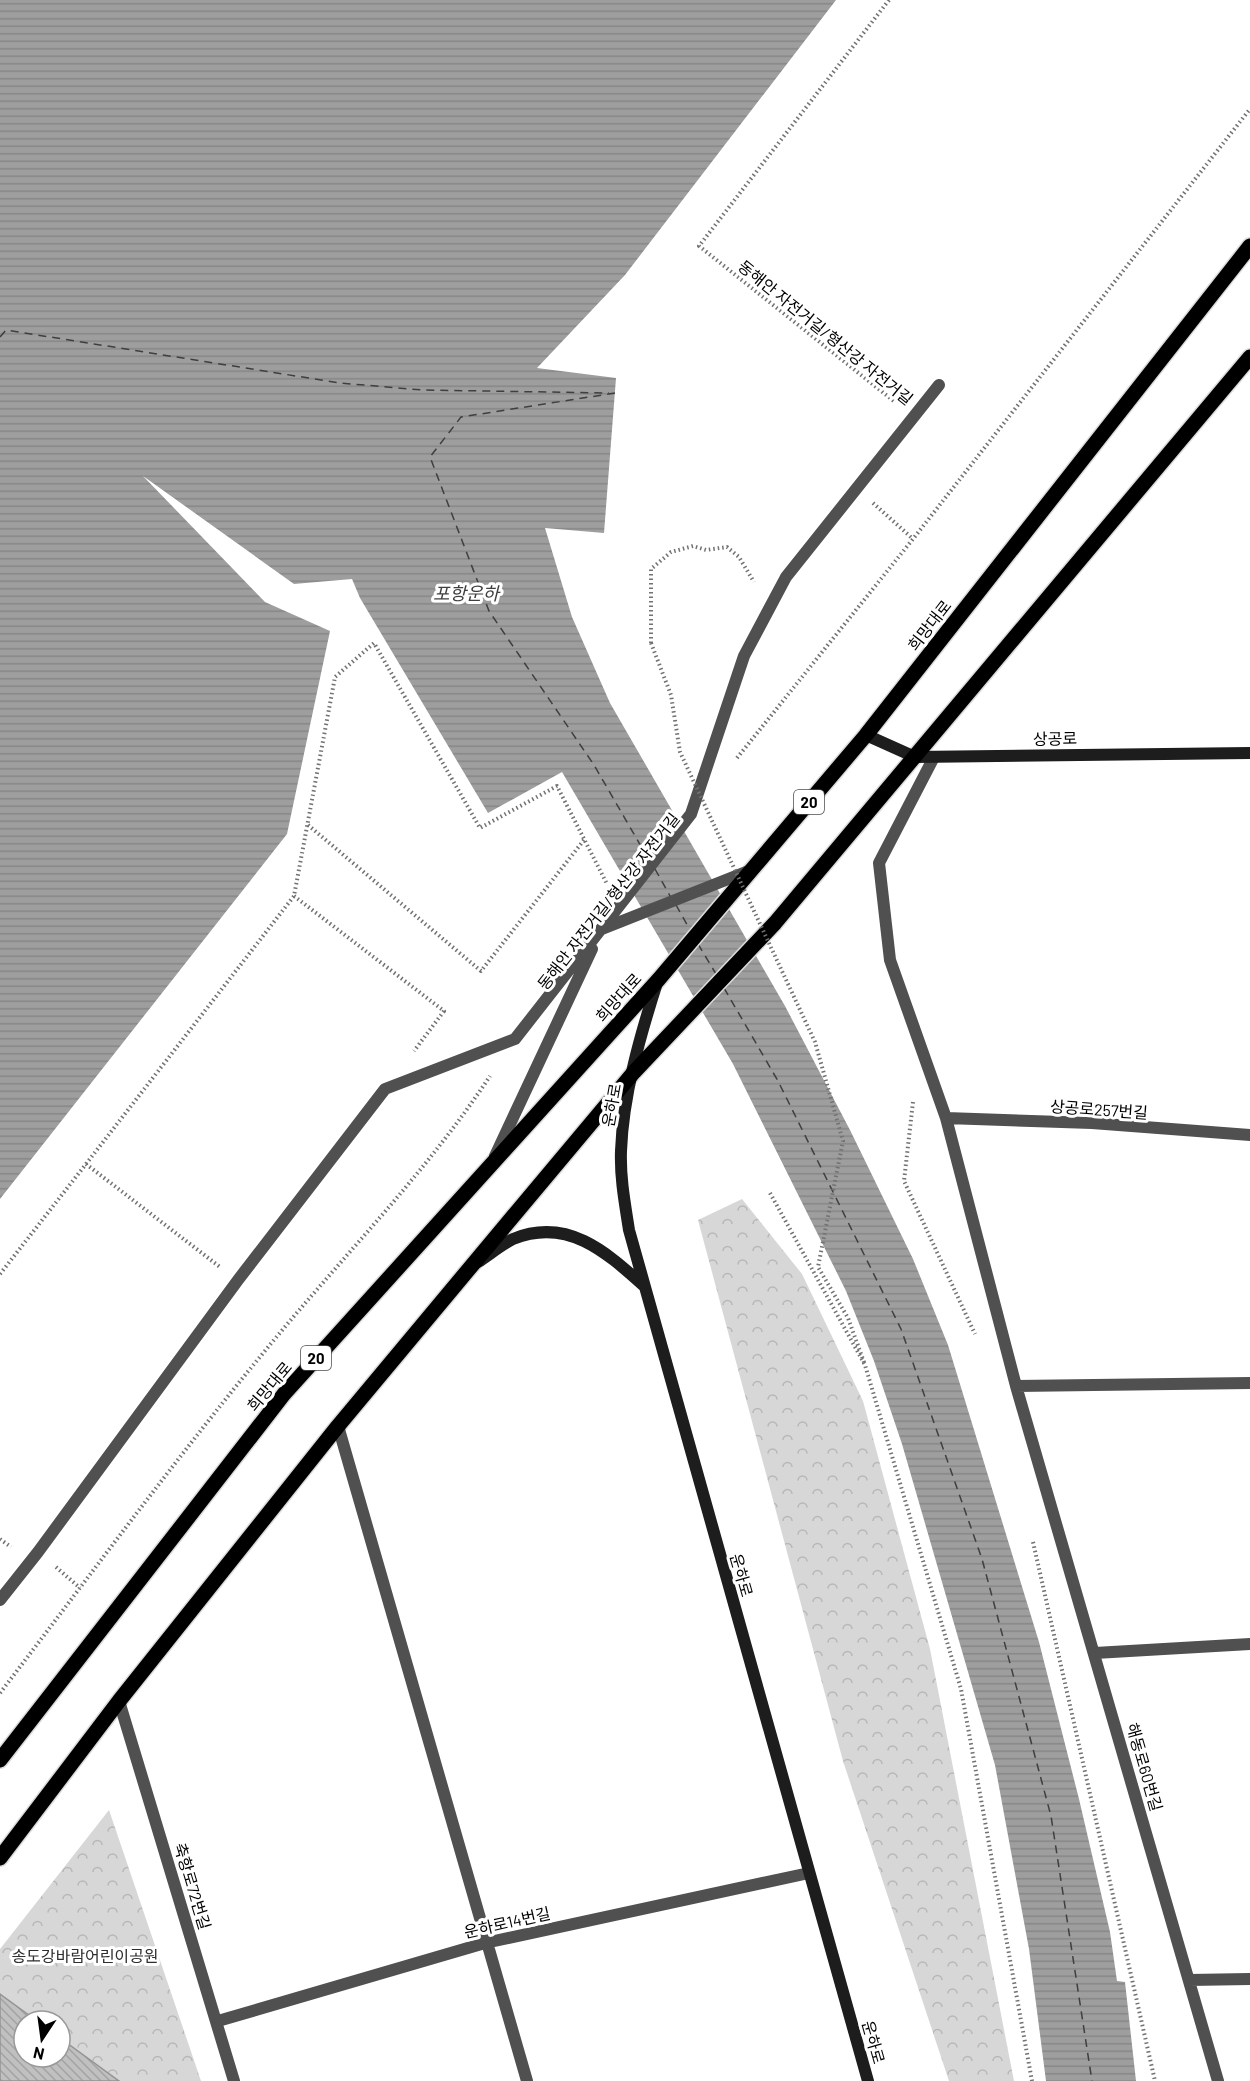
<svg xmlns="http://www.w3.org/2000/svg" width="1250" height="2081" font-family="Barlow,'Noto Sans KR',sans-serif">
  <defs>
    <pattern id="park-crowns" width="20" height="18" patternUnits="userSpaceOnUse" patternTransform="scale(1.5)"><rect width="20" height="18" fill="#d7d7d7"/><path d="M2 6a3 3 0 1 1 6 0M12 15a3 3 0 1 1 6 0" fill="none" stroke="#b7b7b7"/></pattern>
    <pattern id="water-rules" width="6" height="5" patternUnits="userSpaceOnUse" patternTransform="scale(1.5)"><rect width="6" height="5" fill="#9e9e9e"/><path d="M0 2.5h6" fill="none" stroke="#868686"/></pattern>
    <pattern id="building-back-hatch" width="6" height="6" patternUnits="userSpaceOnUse" patternTransform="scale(1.5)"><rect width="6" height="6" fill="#c0c0c0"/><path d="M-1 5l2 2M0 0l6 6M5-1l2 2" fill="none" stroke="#a3a3a3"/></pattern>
  </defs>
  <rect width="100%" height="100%" fill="#fff"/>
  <path fill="url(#park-crowns)" fill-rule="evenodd" d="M 742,1199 L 802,1274 L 863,1401 L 930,1649 L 1014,2081 L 949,2081 L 843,1761 L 698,1220 Z
    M 109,1810 L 201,2081 L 0,2081 L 0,1949 ZM 24,2021 L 60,2021 L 60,2057 L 24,2057 Z"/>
  <path fill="url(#water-rules)" d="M 0,0 L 836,0 L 625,275 L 537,368 L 616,378 L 604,533 L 545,528 L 572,617 L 610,703 L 785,1006 L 850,1130 L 913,1259 L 948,1345 L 1039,1642 L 1079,1799 L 1110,1932 L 1117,1981 L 1125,1982 L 1136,2081 L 1046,2081 L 1029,1949 L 995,1765 L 902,1444 L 874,1361 L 846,1291 L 733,1064 L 562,772 L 488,813 L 360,598 L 352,579 L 294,584 L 143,476 L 265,602 L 330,631 L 287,834 L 0,1199 Z"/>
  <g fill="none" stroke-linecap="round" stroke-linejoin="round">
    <path stroke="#3f3f3f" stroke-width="1.5" stroke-dasharray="8 6" stroke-linecap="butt" d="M 0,337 L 6,330 L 340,383 L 422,390 L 609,393
      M 615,393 L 461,417 L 430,457 L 489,611 L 594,765 L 649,860
      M 655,869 L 670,896
      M 676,905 L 690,930
      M 698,944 L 716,974
      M 724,988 L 778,1081 L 901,1329 L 982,1559 L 1051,1816 L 1092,2081"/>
  </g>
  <path fill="url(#building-back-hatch)" stroke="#949494" stroke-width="1.5" d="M 0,1994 L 37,2021 L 24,2021 L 24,2057 L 60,2057 L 60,2038 L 119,2081 L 0,2081 Z"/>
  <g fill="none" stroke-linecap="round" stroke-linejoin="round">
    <defs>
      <path id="primary" d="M 0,1760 L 284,1394 L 659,979 L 866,735 L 1250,246
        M 0,1858 L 119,1701 L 338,1426 L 469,1269 L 634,1072 L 775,923 L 1250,357"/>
    </defs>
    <use href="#primary" stroke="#dbdbdb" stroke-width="18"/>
    <path stroke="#727272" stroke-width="4" stroke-dasharray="1.5 3" stroke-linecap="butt" d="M 889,0 L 699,246 L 895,402
      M 873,503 L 913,539
      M 651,643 L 651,569 L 671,552 L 693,546 L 706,550 L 727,547 L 739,557 L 754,582
      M 737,758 L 913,539 L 1250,109
      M 308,825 L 481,971 L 584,840
      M 294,896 L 444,1011 L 414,1051
      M 913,1102 L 904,1181 L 975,1334
      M 86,1164 L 294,896 L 335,677 L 374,643 L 480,828 L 557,786 L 607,884
      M 770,1193 L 865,1365 L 961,1689 L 1032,2081
      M 0,1274 L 86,1164 L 220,1267
      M 0,1539 L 11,1547
      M 1033,1542 L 1155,2081
      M 56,1567 L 80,1588
      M 0,1693 C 89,1577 176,1458 269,1346 C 343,1256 426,1173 490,1076"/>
    <path stroke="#505050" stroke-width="12" d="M 602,929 L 751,870
      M 495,1156 L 592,949
      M 0,1600 L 38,1552 L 238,1280 L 385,1089 L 515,1039 L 691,814 L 744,656 L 786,577 L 939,385"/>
    <path stroke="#505050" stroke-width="12" d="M 934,757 L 879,863 L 890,960 L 946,1118 L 1016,1386 L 1218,2081
      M 946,1118 L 1092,1123 L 1250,1135
      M 1016,1386 L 1250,1383
      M 338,1426 L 527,2081
      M 1095,1653 L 1250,1644
      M 119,1701 L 234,2081
      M 1189,1980 L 1250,1979
      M 218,2021 L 485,1943 L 809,1873"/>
    <path stroke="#1d1d1d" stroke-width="12" d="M 866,735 L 915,757 L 1250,753
      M 657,983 C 640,1036 623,1095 621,1151 C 620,1178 625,1204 629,1230 L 868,2081
      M 478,1262 C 489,1255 501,1245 513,1239 C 567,1217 605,1251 643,1285"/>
    <use href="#primary" stroke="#000" stroke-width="15"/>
    <path stroke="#727272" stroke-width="4" stroke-dasharray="1.5 3" stroke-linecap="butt" d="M 651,643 L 671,695 L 680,752 L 815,1042 L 843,1141 L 818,1267 L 848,1318 L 865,1365"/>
  </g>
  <g text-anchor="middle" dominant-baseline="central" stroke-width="6" stroke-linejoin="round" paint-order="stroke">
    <g fill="#fff" stroke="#4c4c4c" stroke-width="1.5">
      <rect x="794" y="790" width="30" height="24" rx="4.5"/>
      <rect x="301" y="1346" width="30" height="24" rx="4.5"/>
    </g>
    <g font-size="15" font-weight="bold" fill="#000">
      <text x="809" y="802">20</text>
      <text x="316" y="1358">20</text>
    </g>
    <g font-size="16" fill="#000" stroke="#fff">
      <text transform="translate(826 332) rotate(39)">동해안 자전거길/형산강 자전거길</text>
      <text transform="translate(929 625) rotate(-52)">희망대로</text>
      <text transform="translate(1055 738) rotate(-1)">상공로</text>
      <text transform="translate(608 901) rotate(-52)">동해안 자전거길/형산강 자전거길</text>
      <text transform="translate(618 997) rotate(-48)">희망대로</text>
      <text transform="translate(611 1105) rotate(-80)">운하로</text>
      <text transform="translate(1099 1109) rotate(4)">상공로257번길</text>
      <text transform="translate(269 1386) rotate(-50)">희망대로</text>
      <text transform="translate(742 1575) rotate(74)">운하로</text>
      <text transform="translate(1145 1767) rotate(74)">해동로60번길</text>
      <text transform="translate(193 1886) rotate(73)">축항로72번길</text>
      <text transform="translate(507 1922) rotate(-13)">운하로14번길</text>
      <text transform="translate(874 2042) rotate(74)">운하로</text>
    </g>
    <g font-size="16" fill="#2e2e2e" stroke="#fff">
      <text x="85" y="1955">송도강바람어린이공원</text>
    </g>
    <g font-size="18" font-style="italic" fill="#3f3f3f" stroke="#fff">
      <text x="466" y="593">포항운하</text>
    </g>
  </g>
  <g transform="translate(42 2039) rotate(193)"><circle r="28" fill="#ffffff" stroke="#999999" stroke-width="1.5"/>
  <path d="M0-4.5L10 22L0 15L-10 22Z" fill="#000000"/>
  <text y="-9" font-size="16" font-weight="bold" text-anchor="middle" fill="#000000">N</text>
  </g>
</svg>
